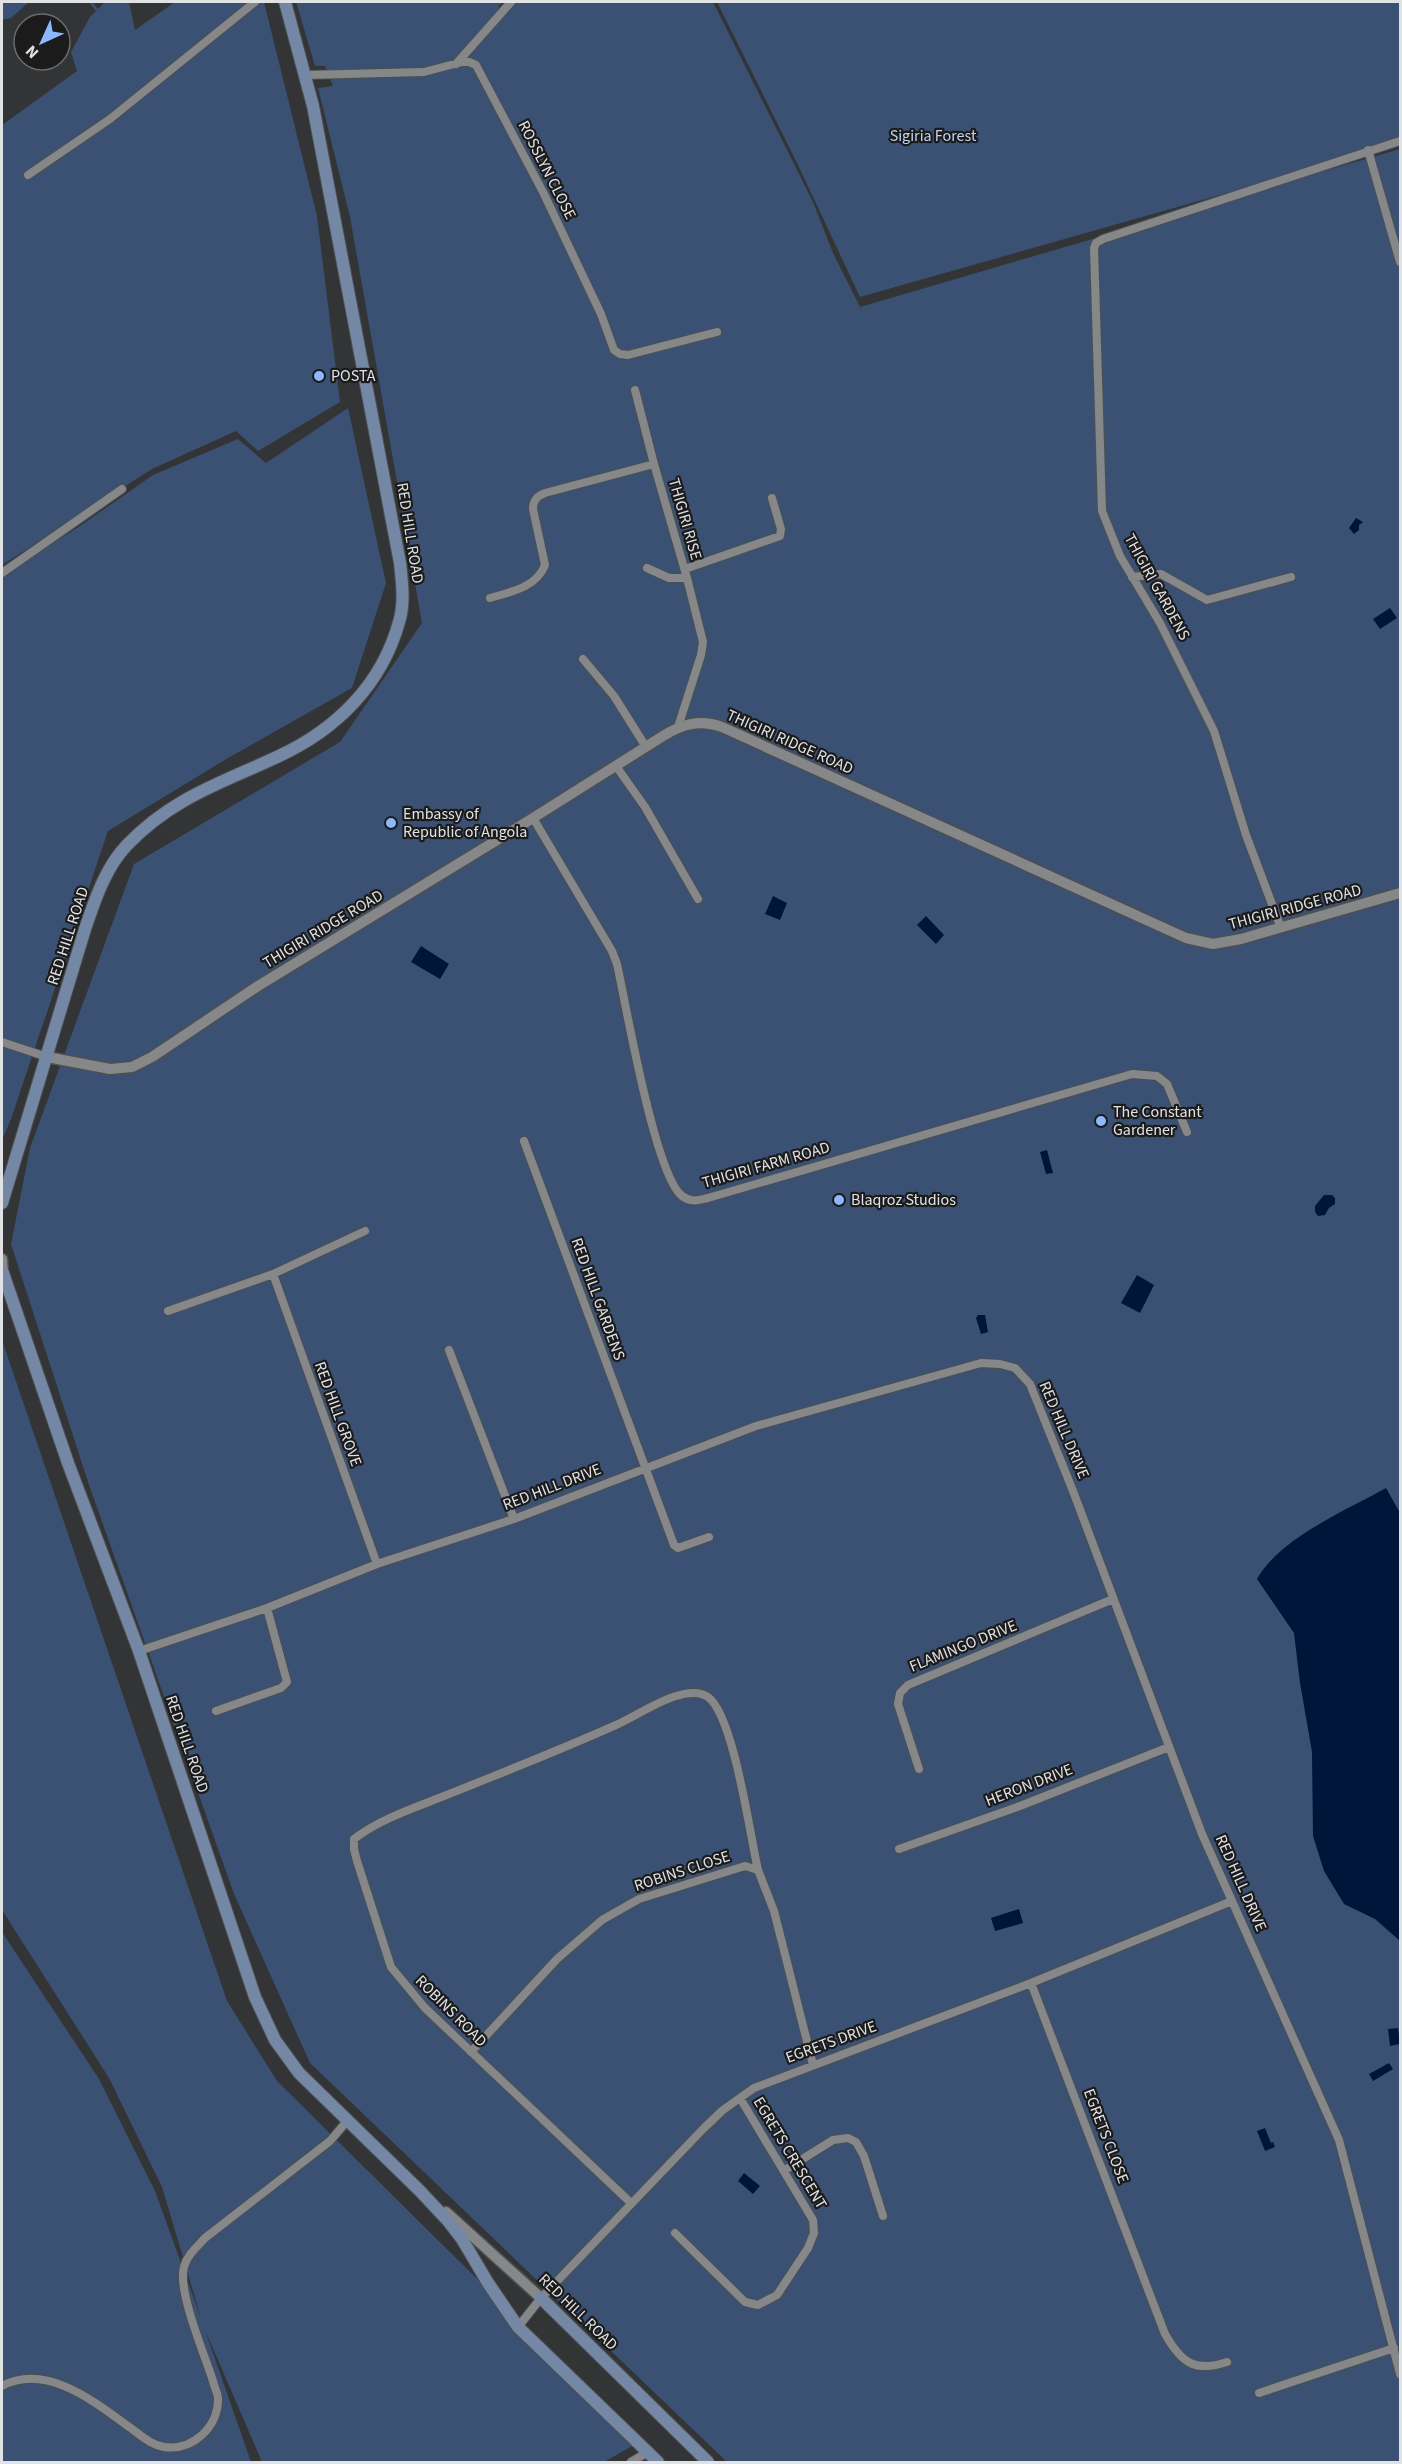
<svg xmlns="http://www.w3.org/2000/svg" width="1402" height="2464" font-family="'Source Sans 3',sans-serif">
  <rect width="100%" height="100%" fill="#323436"/>
  <path fill="#3b5173" d="M 2,2 L 29,2 L 11,18 L 2,20 Z
    M 89,2 L 92,2 L 98,9 L 105,2 L 129,2 L 135,30 L 175,2 L 264,2 L 317,216 L 340,402 L 258,451 L 236,431 L 152,469 L 2,565 L 2,125 L 77,71 L 71,52 L 90,17 L 96,11 Z
    M 296,2 L 502,2 L 498,7 L 505,12 L 509,2 L 713,2 L 813,202 L 833,253 L 860,307 L 1400,149 L 1400,2462 L 727,2462 L 310,2063 L 234,1894 L 89,1485 L 11,1244 L 30,1148 L 134,864 L 340,742 L 422,623 L 350,217 L 318,88 L 333,86 L 325,66 L 315,66 Z
    M 717,2 L 1400,2 L 1400,144 L 860,297 L 798,165 Z
    M 348,408 L 386,583 L 352,688 L 228,758 L 108,831 L 11,1119 L 2,1140 L 2,575 L 80,526 L 153,475 L 238,439 L 266,463 Z
    M 2,1340 L 227,2001 L 277,2081 L 641,2441 L 604,2462 L 262,2462 L 205,2330 L 251,2462 L 2,2462 L 2,1932 L 99,2079 L 155,2191 L 201,2318 L 162,2187 L 109,2078 L 2,1910 Z"/>
  <path fill="#00153a" d="M 1356,518 L 1363,522 L 1359,525 L 1359,530 L 1354,534 L 1349,528 Z
    M 1390,608 L 1397,618 L 1380,629 L 1373,619 Z
    M 773,896 L 787,903 L 780,920 L 765,914 Z
    M 926,916 L 944,935 L 936,944 L 917,925 Z
    M 421,946 L 449,964 L 440,979 L 411,962 Z
    M 1047,1150 L 1053,1173 L 1046,1174 L 1040,1152 Z
    M 1324,1195 L 1332,1195 L 1335,1198 L 1335,1204 L 1329,1208 L 1325,1215 L 1318,1216 L 1315,1212 L 1315,1206 Z
    M 1137,1275 L 1154,1285 L 1140,1313 L 1121,1303 Z
    M 978,1315 L 985,1315 L 988,1332 L 981,1334 L 976,1318 Z
    M 1386,1488 L 1400,1513 L 1400,1941 L 1375,1919 L 1344,1904 L 1324,1871 L 1313,1836 L 1312,1752 L 1300,1683 L 1294,1633 L 1257,1579 C 1280,1538 1345,1511 1386,1488 Z
    M 1019,1909 L 1023,1923 L 995,1931 L 991,1918 Z
    M 1398,2028 L 1400,2044 L 1390,2046 L 1388,2029 Z
    M 1389,2063 L 1393,2069 L 1373,2081 L 1369,2074 Z
    M 1265,2128 L 1271,2143 L 1273,2142 L 1275,2147 L 1265,2151 L 1257,2131 Z
    M 744,2173 L 760,2186 L 753,2194 L 738,2181 Z"/>
  <g fill="none" stroke-linecap="round" stroke-linejoin="round">
    <defs>
      <path id="minor" d="M 456,64 L 511,2
        M 306,75 L 424,72 L 462,62 L 469,62 L 476,65 L 543,192 L 601,314 L 614,350 L 620,354 L 628,355 L 717,332
        M 1368,150 L 1400,262
        M 28,175 L 110,119 L 255,2
        M 635,390 L 654,464
        M 647,568 L 669,578 L 687,578
        M 685,569 L 780,536 L 781,529 L 772,498
        M 2,573 L 122,489
        M 1132,577 L 1161,574 L 1207,600 L 1291,577
        M 490,598 C 511,592 537,587 545,565 L 533,509 C 533,500 537,496 545,493 L 654,464 L 687,578 L 703,642 L 701,655 L 678,727
        M 583,659 L 614,696 L 646,747
        M 616,766 L 645,807 L 698,899
        M 533,818 L 612,951 L 617,964 C 626,1005 655,1175 682,1196 C 691,1203 699,1200 708,1198 L 1132,1074 L 1157,1076 L 1167,1084 L 1187,1132
        M 1281,928 L 1246,835 L 1214,731 L 1160,623 L 1120,556 L 1102,511 L 1094,248 L 1096,243 L 1103,239 L 1400,141
        M 2,1042 L 47,1057
        M 524,1141 L 674,1545 L 678,1548 L 709,1537
        M 273,1274 L 377,1564
        M 168,1311 L 273,1274 L 365,1231
        M 449,1350 L 514,1519
        M 139,1651 L 267,1608 L 377,1564 L 514,1519 L 756,1426 L 981,1363 L 1000,1364 L 1015,1368 L 1030,1384 L 1073,1491 L 1202,1834 L 1339,2140 L 1400,2374
        M 216,1711 L 281,1688 L 287,1682 L 267,1608
        M 919,1769 L 898,1704 L 900,1693 L 908,1685 L 1113,1599
        M 899,1849 L 1020,1806 L 1169,1747
        M 1031,1983 L 1165,2334 C 1181,2362 1194,2373 1227,2362
        M 471,2052 L 557,1959 L 602,1920 L 639,1899 L 745,1866 L 758,1870 L 774,1911 L 813,2065
        M 785,2170 L 833,2140 L 848,2138 L 856,2142 L 864,2156 L 883,2216
        M 631,2203 L 425,2008 L 391,1967 L 357,1861 L 354,1849 L 354,1839 C 380,1819 414,1808 444,1796 C 502,1773 560,1750 616,1725 C 638,1716 685,1681 708,1697 C 734,1716 750,1836 758,1870
        M 675,2233 L 745,2302 L 758,2305 L 777,2295 L 808,2248 L 814,2233 L 813,2220 L 740,2098
        M 518,2327 L 541,2298 L 704,2128 L 723,2110 L 754,2088 L 1031,1983 L 1232,1901
        M 2,2386 C 47,2362 96,2403 132,2429 C 142,2436 151,2445 164,2447 C 193,2451 218,2427 218,2399 C 218,2393 214,2387 213,2381 C 205,2356 177,2290 184,2267 C 187,2255 197,2247 205,2238 L 330,2141 L 348,2120
        M 1259,2393 L 1394,2348
        M 631,2462 L 648,2452"/>
      <path id="tertiary" d="M 47,1057 L 110,1069 L 132,1067 L 152,1057 L 258,986 L 533,818 L 663,736 C 682,724 700,719 722,727 L 1186,938 L 1213,944 L 1241,939 L 1400,893
        M 2,1259 L 3,1273
        M 446,2212 L 541,2298"/>
      <path id="secondary" d="M 2,1203 L 85,929 C 95,900 105,868 127,845 C 173,797 222,783 279,756 C 337,729 382,684 399,622 C 405,603 402,582 400,563 L 313,106 L 285,2
        M 3,1273 L 68,1463 L 139,1651 L 255,1997 L 275,2040 L 299,2073 L 420,2191 L 449,2222 L 462,2239 L 488,2283 L 518,2327 L 658,2462
        M 541,2298 L 708,2462"/>
    </defs>
    <use href="#minor" stroke="#4e4f51" stroke-width="10"/>
    <use href="#tertiary" stroke="#4e4f51" stroke-width="13"/>
    <use href="#secondary" stroke="#4e4f51" stroke-width="14"/>
    <use href="#minor" stroke="#858789" stroke-width="8"/>
    <use href="#tertiary" stroke="#858789" stroke-width="10"/>
    <use href="#secondary" stroke="#7488a6" stroke-width="12"/>
  </g>
  <g fill="#8db9fc" stroke="#1b1b1c" stroke-width="2">
    <circle cx="319" cy="376" r="6"/>
    <circle cx="391" cy="823" r="6"/>
    <circle cx="1101" cy="1121" r="6"/>
    <circle cx="839" cy="1200" r="6"/>
  </g>
  <g text-anchor="middle" dominant-baseline="central" stroke-width="4.5" stroke-linejoin="round" paint-order="stroke">
    <g font-size="16" fill="#c0d5f6" stroke="#1b1b1c">
      <text x="933" y="136">Sigiria Forest</text>
    </g>
    <g font-size="16" fill="#e1e2e4" stroke="#1b1b1c">
      <text transform="translate(547 170) rotate(63)">ROSSLYN CLOSE</text>
      <text transform="translate(685 519) rotate(74)">THIGIRI RISE</text>
      <text transform="translate(410 533) rotate(81)">RED HILL ROAD</text>
      <text transform="translate(1157 587) rotate(61)">THIGIRI GARDENS</text>
      <text transform="translate(790 742) rotate(24)">THIGIRI RIDGE ROAD</text>
      <text transform="translate(1295 907) rotate(-15)">THIGIRI RIDGE ROAD</text>
      <text transform="translate(323 929) rotate(-31)">THIGIRI RIDGE ROAD</text>
      <text transform="translate(68 936) rotate(-72)">RED HILL ROAD</text>
      <text transform="translate(766 1165) rotate(-16)">THIGIRI FARM ROAD</text>
      <text transform="translate(598 1299) rotate(70)">RED HILL GARDENS</text>
      <text transform="translate(338 1414) rotate(70)">RED HILL GROVE</text>
      <text transform="translate(1064 1430) rotate(67)">RED HILL DRIVE</text>
      <text transform="translate(552 1487) rotate(-21)">RED HILL DRIVE</text>
      <text transform="translate(963 1646) rotate(-22)">FLAMINGO DRIVE</text>
      <text transform="translate(187 1744) rotate(71)">RED HILL ROAD</text>
      <text transform="translate(1029 1785) rotate(-21)">HERON DRIVE</text>
      <text transform="translate(682 1871) rotate(-18)">ROBINS CLOSE</text>
      <text transform="translate(1241 1883) rotate(66)">RED HILL DRIVE</text>
      <text transform="translate(451 2011) rotate(45)">ROBINS ROAD</text>
      <text transform="translate(831 2042) rotate(-20)">EGRETS DRIVE</text>
      <text transform="translate(1106 2136) rotate(69)">EGRETS CLOSE</text>
      <text transform="translate(790 2153) rotate(59)">EGRETS CRESCENT</text>
      <text transform="translate(578 2312) rotate(44)">RED HILL ROAD</text>
    </g>
    <g font-size="16" fill="#e1e2e4" stroke="#1b1b1c" text-anchor="start">
      <text x="331" y="376">POSTA</text>
      <text x="403" y="814">Embassy of<tspan x="403" dy="18">Republic of Angola</tspan></text>
      <text x="1113" y="1112">The Constant<tspan x="1113" dy="18">Gardener</tspan></text>
      <text x="851" y="1200">Blaqroz Studios</text>
    </g>
  </g>
  <rect width="1402" height="2464" fill="none" stroke="#e1e2e4" stroke-width="6"/>
  <g transform="translate(42 42) rotate(225)"><circle r="28" fill="#1b1b1c" stroke="#6a6b6c" stroke-width="1.5"/>
  <path d="M0-4.5L10 22L0 15L-10 22Z" fill="#8db9fc"/>
  <text y="-9" font-size="16" font-weight="bold" text-anchor="middle" fill="#e1e2e4">N</text>
  </g>
</svg>
